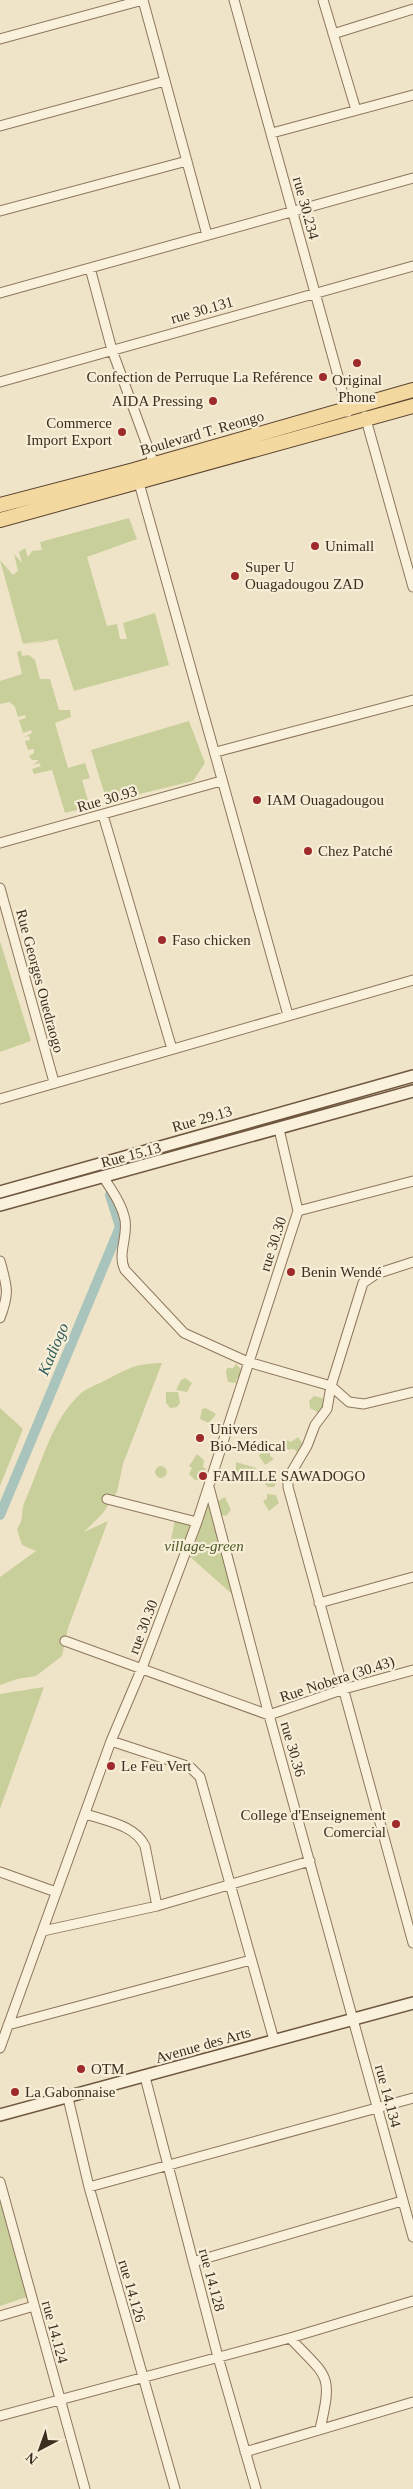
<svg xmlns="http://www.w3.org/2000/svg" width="413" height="2489" font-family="'Times New Roman',serif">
  <rect width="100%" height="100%" fill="#f0e4c8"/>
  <path fill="#c9cf9b" d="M 129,518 L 137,539 L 87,557 L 107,626 L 117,624 L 120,639 L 127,639 L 123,623 L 155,613 L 169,665 L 74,691 L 57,639 L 27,645 L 45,640 L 23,644 L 0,560 L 13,575 L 18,571 L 14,554 L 22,563 L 19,552 L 25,548 L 28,557 L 32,551 L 42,550 L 40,542 Z
    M 21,651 L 22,656 L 29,655 L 35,660 L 40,679 L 50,679 L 59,710 L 70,710 L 71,717 L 55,723 L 68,768 L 85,763 L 90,778 L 82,780 L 90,807 L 65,813 L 52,770 L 34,774 L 32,769 L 41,766 L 39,763 L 33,765 L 39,760 L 32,760 L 29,756 L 34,753 L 34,749 L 28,750 L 25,741 L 30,740 L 29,736 L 24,737 L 32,733 L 31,730 L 23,733 L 19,720 L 26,718 L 25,715 L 18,717 L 15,707 L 10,702 L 0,704 L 0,681 L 22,674 L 17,652 Z
    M 189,721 L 205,763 L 193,781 L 107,802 L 91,750 Z
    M 0,941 L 31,1041 L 0,1052 Z
    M 162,1363 L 123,1464 L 117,1492 L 103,1513 L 84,1532 L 108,1521 L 68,1628 L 62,1656 L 36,1676 L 17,1679 L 0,1685 L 0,1577 L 36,1551 L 22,1545 L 17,1529 C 25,1518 20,1512 25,1501 C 41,1466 50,1424 78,1396 C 85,1388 99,1384 108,1379 C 131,1367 135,1364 162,1363 Z
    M 236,1364 L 243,1371 L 240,1378 L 237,1378 L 236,1383 L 228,1382 L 226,1373 L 227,1368 L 233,1368 Z
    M 185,1378 L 192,1383 L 187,1392 L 176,1390 L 181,1380 Z
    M 166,1392 L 178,1392 L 180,1403 L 177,1407 L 170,1408 L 166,1403 Z
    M 314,1396 L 322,1398 L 327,1403 L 324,1410 L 319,1413 L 310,1408 L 309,1401 Z
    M 0,1408 L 23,1429 L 0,1486 Z
    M 206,1408 L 216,1414 L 209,1423 L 200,1419 L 202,1409 Z
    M 298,1437 L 303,1444 L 302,1451 L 298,1453 L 294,1449 L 283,1450 L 283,1442 L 287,1440 L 291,1442 Z
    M 267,1450 L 270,1451 L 270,1456 L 274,1459 L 265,1465 L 259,1456 L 261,1451 L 266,1453 Z
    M 197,1454 L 204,1460 L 203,1467 L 206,1469 L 200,1480 L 195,1480 L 189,1474 L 192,1468 L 189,1466 Z
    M 236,1462 L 256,1468 L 251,1483 L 239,1479 L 236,1471 Z
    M155 1472a6 6 0 1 1 12 0a6 6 0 1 1-12 0Z
    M 268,1474 L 270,1479 L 279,1479 L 274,1487 L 268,1487 L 265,1484 Z
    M 267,1494 L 276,1495 L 279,1503 L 269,1511 L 263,1501 L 267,1499 Z
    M 225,1497 L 231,1510 L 226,1516 L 216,1513 L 216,1502 Z
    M 209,1499 L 235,1589 L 232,1594 L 171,1540 L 175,1519 L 200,1527 Z
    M 44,1687 L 0,1809 L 0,1694 Z
    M 0,2201 L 27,2297 L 0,2306 Z"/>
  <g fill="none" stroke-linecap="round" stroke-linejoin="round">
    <path stroke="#a9c4bc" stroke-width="10" d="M 0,1515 L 120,1227 L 110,1195"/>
    <defs>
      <path id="street" d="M 143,0 L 207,235
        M 234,0 L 348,412
        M 323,0 L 356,110
        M 333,34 L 413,9
        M 0,39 L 143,0
        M 0,126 L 165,81
        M 272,133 L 413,95
        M 0,211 L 187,161
        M 90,268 L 112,350 L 154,464
        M 0,293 L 413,178
        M 0,382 L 413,266
        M 365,416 L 413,587
        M 139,483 L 288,1015
        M 216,752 L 413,700
        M 103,815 L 172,1049
        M 0,843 L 221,781
        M 0,888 L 54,1082
        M 0,1099 L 413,980
        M 279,1129 L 298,1211
        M 104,1178 C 112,1191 122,1204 125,1220 C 128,1237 117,1254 125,1270 L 184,1333 L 248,1362 L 331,1386 L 349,1402 L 364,1404 L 413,1392
        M 298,1211 L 413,1181
        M 0,1261 C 7,1287 10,1292 0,1318
        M 413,1262 L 376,1274 L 363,1283 L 331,1386 L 327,1409 L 315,1425 L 307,1446 L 288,1478 L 288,1487 L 413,1943
        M 209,1487 L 269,1715 L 413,2237
        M 107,1499 L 197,1522
        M 319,1603 L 413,1577
        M 65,1641 L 269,1715 L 344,1689 L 413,1670
        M 111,1741 L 190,1767 L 200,1777 L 274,2040
        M 86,1814 C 106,1821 135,1825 145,1846 L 157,1906
        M 0,1872 L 56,1892
        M 43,1931 L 157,1906 L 310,1861
        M 8,2025 L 251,1960
        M 0,2048 L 111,1741 L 142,1668 L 197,1522 L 298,1211
        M 145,2077 L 218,2357 L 256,2489
        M 68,2098 L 89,2187 L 175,2489
        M 0,2182 L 85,2489
        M 89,2187 L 413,2098
        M 193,2262 L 402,2201
        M 0,2316 L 34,2306
        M 290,2338 C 328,2378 333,2373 320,2429
        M 0,2416 L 290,2338 L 413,2301
        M 245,2452 L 413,2402"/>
      <path id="secondary" d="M 0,1192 L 413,1076
        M 0,1205 L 413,1091
        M 0,2115 L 413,2003"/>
      <path id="primary" d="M 0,505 L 134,470 L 413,390
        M 0,520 L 413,406"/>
    </defs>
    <use href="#street" stroke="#8d765c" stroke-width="11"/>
    <use href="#secondary" stroke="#6f573f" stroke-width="14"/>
    <use href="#primary" stroke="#5b4430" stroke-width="16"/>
    <use href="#street" stroke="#faf1dc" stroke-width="9"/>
    <use href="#secondary" stroke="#faf1dc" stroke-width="11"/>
    <use href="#primary" stroke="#f3d9a0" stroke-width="14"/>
  </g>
  <g fill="#9e2a2b" stroke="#f7eed8" stroke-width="2">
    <circle cx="357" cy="363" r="5"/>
    <circle cx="323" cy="377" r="5"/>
    <circle cx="213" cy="401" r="5"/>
    <circle cx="122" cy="432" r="5"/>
    <circle cx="315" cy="546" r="5"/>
    <circle cx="235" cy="576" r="5"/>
    <circle cx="257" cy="800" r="5"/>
    <circle cx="308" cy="851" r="5"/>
    <circle cx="162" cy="940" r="5"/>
    <circle cx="291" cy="1272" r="5"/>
    <circle cx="200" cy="1438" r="5"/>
    <circle cx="203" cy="1476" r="5"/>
    <circle cx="111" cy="1766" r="5"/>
    <circle cx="396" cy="1824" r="5"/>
    <circle cx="81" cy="2069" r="5"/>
    <circle cx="15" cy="2092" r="5"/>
  </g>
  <g text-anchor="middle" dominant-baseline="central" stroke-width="4.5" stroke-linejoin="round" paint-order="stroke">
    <g font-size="15" fill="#3d2e20" stroke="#f7eed8">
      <text transform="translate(306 208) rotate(75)">rue 30.234</text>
      <text transform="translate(202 310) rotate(-16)">rue 30.131</text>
      <text transform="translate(202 433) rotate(-16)">Boulevard T. Reongo</text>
      <text transform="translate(107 799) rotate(-16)">Rue 30.93</text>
      <text transform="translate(40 981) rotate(75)">Rue Georges Ouedraogo</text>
      <text transform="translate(202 1119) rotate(-16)">Rue 29.13</text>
      <text transform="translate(131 1155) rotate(-15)">Rue 15.13</text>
      <text transform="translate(273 1244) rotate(-72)">rue 30.30</text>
      <text transform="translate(143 1627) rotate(-69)">rue 30.30</text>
      <text transform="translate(337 1679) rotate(-18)">Rue Nobera (30.43)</text>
      <text transform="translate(293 1749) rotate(74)">rue 30.36</text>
      <text transform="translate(203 2045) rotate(-16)">Avenue des Arts</text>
      <text transform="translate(388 2096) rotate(75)">rue 14.134</text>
      <text transform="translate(212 2280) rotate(75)">rue 14.128</text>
      <text transform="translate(132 2291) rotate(74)">rue 14.126</text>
      <text transform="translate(55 2332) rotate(75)">rue 14.124</text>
    </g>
    <g font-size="15" fill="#3d2e20" stroke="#f7eed8" text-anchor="start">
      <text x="313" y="377" text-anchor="end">Confection de Perruque La Reférence</text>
      <text x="357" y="380" text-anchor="middle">Original<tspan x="357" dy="17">Phone</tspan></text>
      <text x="203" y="401" text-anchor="end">AIDA Pressing</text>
      <text x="112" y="423" text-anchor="end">Commerce<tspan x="112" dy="17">Import Export</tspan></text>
      <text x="325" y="546">Unimall</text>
      <text x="245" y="567">Super U<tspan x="245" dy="17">Ouagadougou ZAD</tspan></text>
      <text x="267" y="800">IAM Ouagadougou</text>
      <text x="318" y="851">Chez Patché</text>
      <text x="172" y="940">Faso chicken</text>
      <text x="301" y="1272">Benin Wendé</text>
      <text x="210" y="1429">Univers<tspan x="210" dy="17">Bio-Médical</tspan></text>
      <text x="213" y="1476">FAMILLE SAWADOGO</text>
      <text x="121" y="1766">Le Feu Vert</text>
      <text x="386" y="1815" text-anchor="end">College d'Enseignement<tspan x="386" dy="17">Comercial</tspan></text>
      <text x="91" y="2069">OTM</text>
      <text x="25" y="2092">La Gabonnaise</text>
    </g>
    <g font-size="15" font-style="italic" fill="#4d5a26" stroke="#f7eed8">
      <text x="204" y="1546">village-green</text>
    </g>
    <g font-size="16" font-style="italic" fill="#2f5d5a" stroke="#f7eed8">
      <text transform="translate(53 1349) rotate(-67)">Kadiogo</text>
    </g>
  </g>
  <g transform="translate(40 2449) rotate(221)" stroke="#f7eed8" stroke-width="4" paint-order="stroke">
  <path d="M0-4L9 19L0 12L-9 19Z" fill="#3d2e20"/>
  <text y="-8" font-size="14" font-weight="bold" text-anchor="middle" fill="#3d2e20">N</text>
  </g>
</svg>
